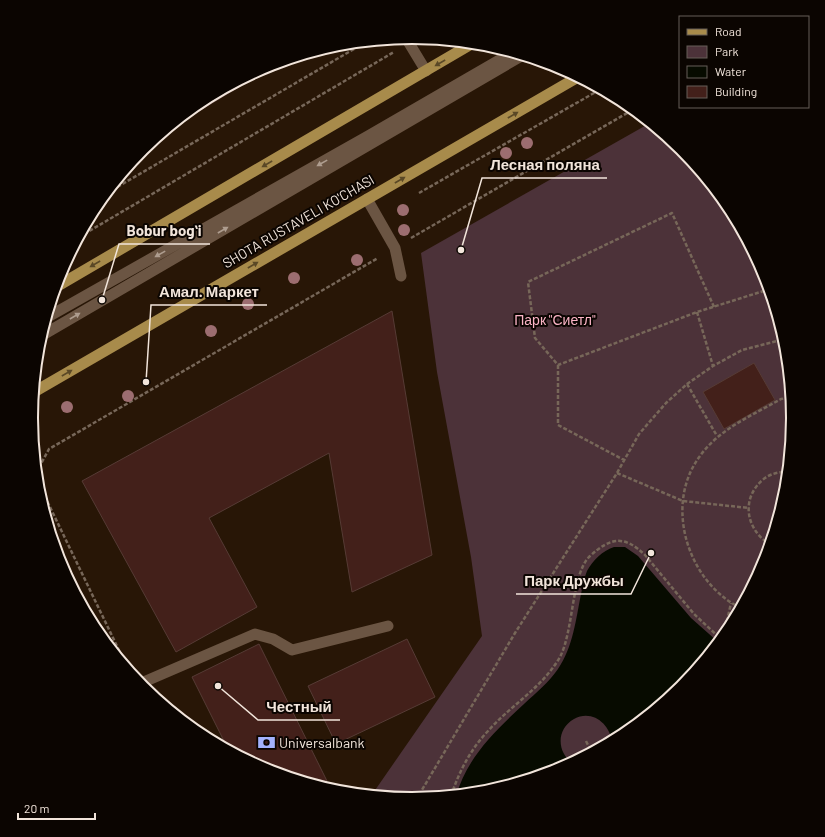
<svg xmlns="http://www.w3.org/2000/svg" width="825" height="837" font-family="Barlow,sans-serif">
  <rect width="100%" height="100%" fill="#281606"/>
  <path fill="#4c3239" d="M 650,123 L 682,149 L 730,207 L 765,273 L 787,344 L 794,419 L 787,493 L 765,565 L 730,631 L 682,688 L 624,736 L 558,771 L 487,793 L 412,800 L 371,796 L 482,636 L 471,557 L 437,372 L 421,253 Z"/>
  <path fill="#070b00" d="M 614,547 L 625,547 L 638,556 L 691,618 L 717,641 L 717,646 L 682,688 L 624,736 L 612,742 C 610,724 592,709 574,719 C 556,729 557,752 572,763 L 558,771 L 487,793 L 456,796 C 468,756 495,731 524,704 C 536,693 549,682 558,669 C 573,647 576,619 581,594 C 583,586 584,578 587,571 C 593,560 602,551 614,547 Z"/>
  <path fill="#43201a" stroke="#563b35" d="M 282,61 L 159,135 L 201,101 L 267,66 Z
    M 392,311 L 432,555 L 352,592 L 329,453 L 209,518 L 257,607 L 176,652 L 82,481 Z
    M 754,363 L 775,400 L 724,429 L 703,392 Z
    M 407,639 L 435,697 L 336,744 L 308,686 Z
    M 259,644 L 327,781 L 316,786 L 266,771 L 229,751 L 192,677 Z"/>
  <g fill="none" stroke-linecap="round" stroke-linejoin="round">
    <path stroke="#776759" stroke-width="2.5" stroke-dasharray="4 2" stroke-linecap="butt" d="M 107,193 L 366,42
      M 419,193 L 601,89
      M 79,237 L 394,52
      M 411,238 L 634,109
      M 714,307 L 672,213 L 528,282 L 535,338 L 558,365 L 697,312 L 770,289
      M 697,312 L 713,366
      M 558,365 L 558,425 L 624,460
      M 687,384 L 717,436
      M 31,415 L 38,411
      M 36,473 L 49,449 L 378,258
      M 617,473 L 683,501 L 749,508
      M 37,480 L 128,669
      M 771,545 C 745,530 740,497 765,478 C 772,473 781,472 789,471
      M 741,608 C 688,583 663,505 700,456 C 719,429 753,415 781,399 L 792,397
      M 723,639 L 731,603
      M 586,741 L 592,753
      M 451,796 C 459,772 470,750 488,731 C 511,705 542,688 560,657 C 574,630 571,574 590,556 C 611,537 624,535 645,555 L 694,614 L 722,640
      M 416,800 L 515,633 L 617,473 L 639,434 L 666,403 L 687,384 L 713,366 L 742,350 L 781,340 L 785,340"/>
    <path stroke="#6b5543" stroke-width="11" d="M 406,38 L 426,71
      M 367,199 L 395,248 L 401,276
      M 46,318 L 368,136 L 513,52
      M 41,336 L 523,55"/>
    <path stroke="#6b5543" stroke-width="11" d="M 139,684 L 255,634 L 273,639 L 292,650 L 388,626"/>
    <path stroke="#a88b4b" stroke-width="11" d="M 56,287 L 473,43
      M 34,392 L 578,77"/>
  </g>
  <g fill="#9c6d70">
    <circle cx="527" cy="143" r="6"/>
    <circle cx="506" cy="153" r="6"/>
    <circle cx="403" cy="210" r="6"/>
    <circle cx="404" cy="230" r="6"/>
    <circle cx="357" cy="260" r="6"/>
    <circle cx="294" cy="278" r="6"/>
    <circle cx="248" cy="304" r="6"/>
    <circle cx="211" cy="331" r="6"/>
    <circle cx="128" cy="396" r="6"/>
    <circle cx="67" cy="407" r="6"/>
  </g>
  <defs><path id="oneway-solid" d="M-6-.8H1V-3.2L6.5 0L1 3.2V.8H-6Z"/></defs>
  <g fill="#5a4826">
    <use href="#oneway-solid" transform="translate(440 63) rotate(150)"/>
    <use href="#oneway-solid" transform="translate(513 115) rotate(-30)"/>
    <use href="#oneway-solid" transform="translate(267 164) rotate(150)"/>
    <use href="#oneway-solid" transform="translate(400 180) rotate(-30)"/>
    <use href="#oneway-solid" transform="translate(95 264) rotate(150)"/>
    <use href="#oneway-solid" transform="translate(253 265) rotate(-30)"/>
    <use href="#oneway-solid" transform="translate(67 373) rotate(-30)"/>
  </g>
  <g fill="#ae9d8f">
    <use href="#oneway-solid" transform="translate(322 163) rotate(151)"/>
    <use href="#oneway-solid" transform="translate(223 230) rotate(-30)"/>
    <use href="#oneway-solid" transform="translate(160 254) rotate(151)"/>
    <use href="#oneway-solid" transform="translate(75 316) rotate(-30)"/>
  </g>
  <defs>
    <symbol id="bank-bare" viewBox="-9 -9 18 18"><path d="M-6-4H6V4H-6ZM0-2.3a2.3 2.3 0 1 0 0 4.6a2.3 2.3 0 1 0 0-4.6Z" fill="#a3b2fd" stroke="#0b0501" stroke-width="2.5" paint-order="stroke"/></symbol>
  </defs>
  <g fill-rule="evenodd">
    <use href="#bank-bare" x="254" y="730" width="25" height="25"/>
  </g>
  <g text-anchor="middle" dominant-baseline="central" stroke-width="4" stroke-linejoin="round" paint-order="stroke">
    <g font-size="14" fill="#f2e5db" stroke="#0b0501">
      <text transform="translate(298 221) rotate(-30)">SHOTA RUSTAVELI KO'CHASI</text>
    </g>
    <g font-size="14" fill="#fbb4c6" stroke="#0b0501">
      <text x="555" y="319">Парк "Сиетл"</text>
    </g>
    <g font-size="14" fill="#f2e5db" stroke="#0b0501" text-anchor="start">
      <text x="279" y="742">Universalbank</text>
    </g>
  </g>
  <path d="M0 0H825V837H0ZM38 418a374 374 0 1 1 748 0a374 374 0 1 1-748 0Z" fill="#0b0501" fill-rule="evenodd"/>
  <path fill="none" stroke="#f2e5db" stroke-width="2" d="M38 418a374 374 0 1 1 748 0a374 374 0 1 1-748 0Z"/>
  <path fill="none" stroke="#f2e5db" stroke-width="1.5" d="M461 250L482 178H607M102 300L119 244H210M146 382L151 305H267M651 553L631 594H516M218 686L258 720H340"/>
  <g fill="#f2e5db" stroke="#0b0501" stroke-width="1.5">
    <circle cx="461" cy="250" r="4"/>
    <circle cx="102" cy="300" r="4"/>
    <circle cx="146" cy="382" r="4"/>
    <circle cx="651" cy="553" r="4"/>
    <circle cx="218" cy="686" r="4"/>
  </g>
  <g font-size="15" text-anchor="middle" font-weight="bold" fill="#f2e5db" stroke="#0b0501" stroke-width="4" stroke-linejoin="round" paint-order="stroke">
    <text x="545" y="170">Лесная поляна</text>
    <text x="164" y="236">Bobur bogʻi</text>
    <text x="209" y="297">Амал. Маркет</text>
    <text x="574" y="586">Парк Дружбы</text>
    <text x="299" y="712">Честный</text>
  </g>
  <rect x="679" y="16" width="130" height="92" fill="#0b0501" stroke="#675f58"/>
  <rect x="687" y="29" width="20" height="6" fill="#a88b4b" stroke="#675f58"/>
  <text x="715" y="36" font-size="12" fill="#f2e5db">Road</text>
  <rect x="687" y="46" width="20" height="12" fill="#4c3239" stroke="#675f58"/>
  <text x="715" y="56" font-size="12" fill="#f2e5db">Park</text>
  <rect x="687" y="66" width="20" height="12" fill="#070b00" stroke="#675f58"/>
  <text x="715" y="76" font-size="12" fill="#f2e5db">Water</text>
  <rect x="687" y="86" width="20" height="12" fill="#43201a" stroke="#675f58"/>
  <text x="715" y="96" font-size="12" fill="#f2e5db">Building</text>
  <path d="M18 813v6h77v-6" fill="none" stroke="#f2e5db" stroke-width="2"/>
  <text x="24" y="813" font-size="12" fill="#f2e5db" stroke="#0b0501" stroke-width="3" paint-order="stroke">20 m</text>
</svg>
